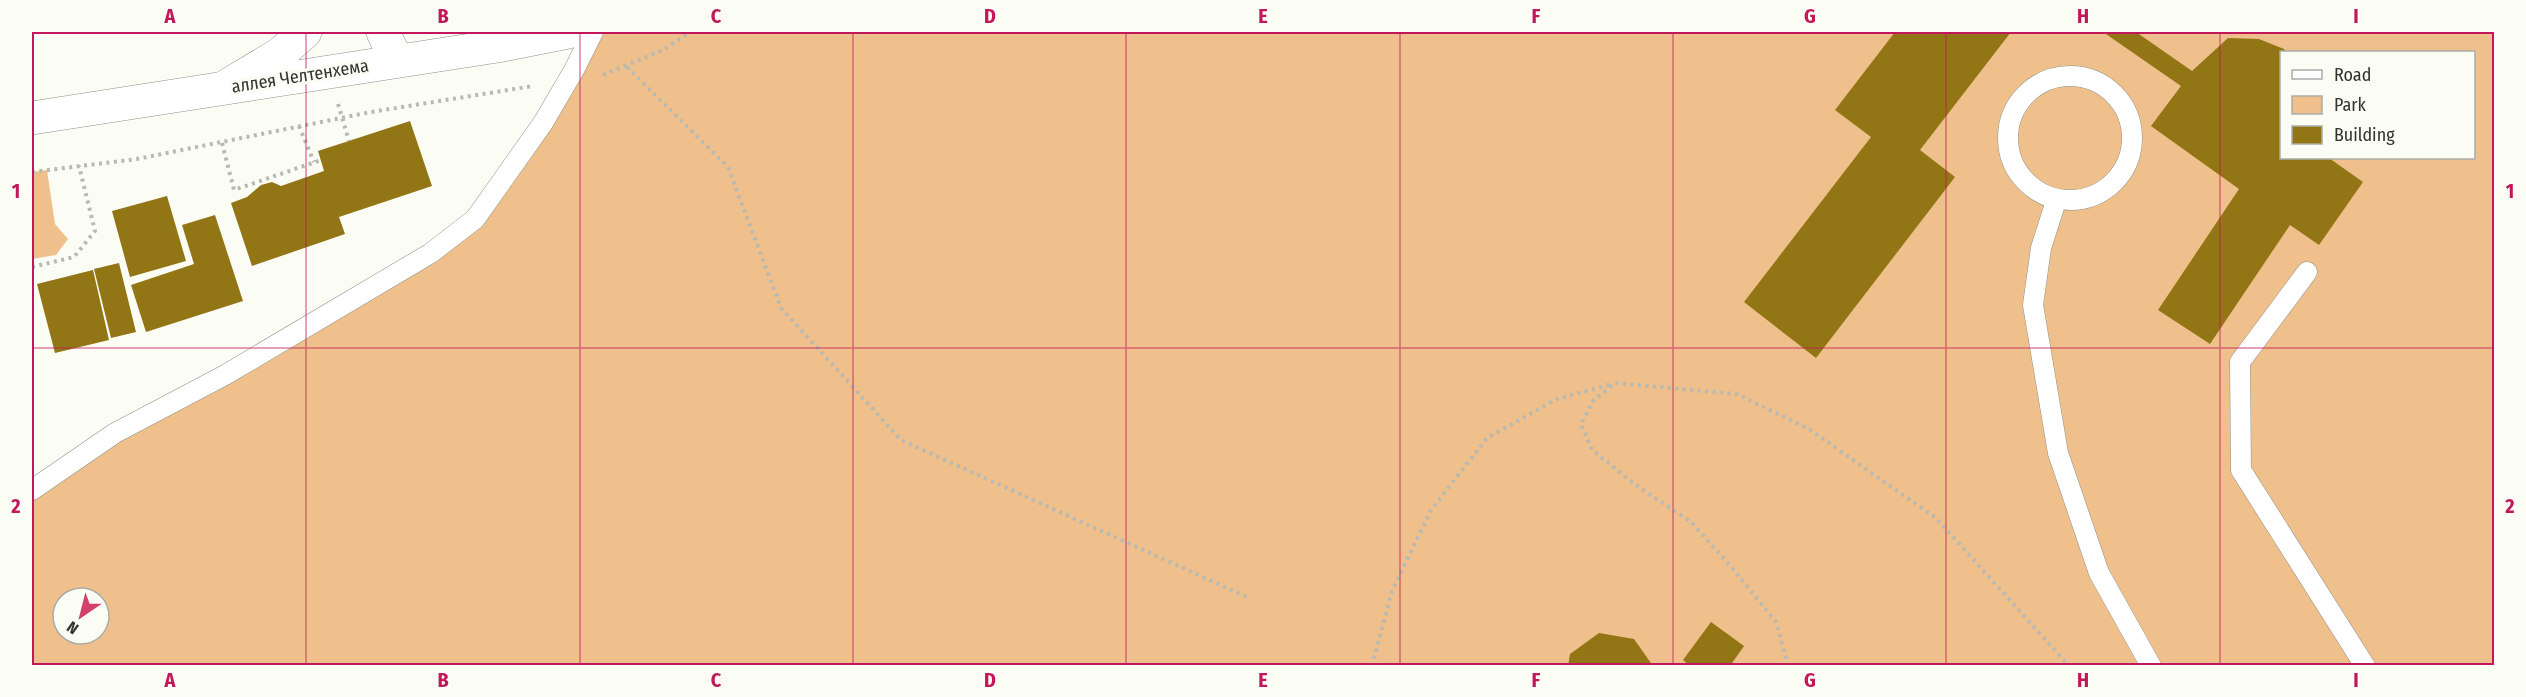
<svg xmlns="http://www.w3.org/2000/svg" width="2526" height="697" font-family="'Fira Sans Condensed',sans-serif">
  <rect width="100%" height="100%" fill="#fbfcf4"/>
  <path fill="#efc08b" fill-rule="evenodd" d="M 593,32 L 2494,32 L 2494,665 L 32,666 L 32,490 L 475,219 ZM 2282,52 L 2474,52 L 2474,158 L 2282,158 ZM 63,598 L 99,598 L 99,634 L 63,634 Z
    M 47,170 L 55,224 L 68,239 L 56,255 L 32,259 L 32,172 Z"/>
  <path fill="#927514" d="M 1895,32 L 2011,32 L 1920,150 L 1955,177 L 1816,358 L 1744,302 L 1871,137 L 1835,110 Z
    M 2103,32 L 2136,32 L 2192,71 L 2228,38 L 2259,39 L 2284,49 L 2287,52 L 2282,52 L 2282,158 L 2329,158 L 2363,182 L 2319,245 L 2290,225 L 2210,344 L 2158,310 L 2239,189 L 2151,126 L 2181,86 Z
    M 410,121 L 432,186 L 339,217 L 345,234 L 252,266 L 231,203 L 247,197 L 261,185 L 272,182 L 281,186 L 324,171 L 318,151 Z
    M 167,196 L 186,261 L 130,277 L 112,211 Z
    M 215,215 L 243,301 L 146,332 L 131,285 L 194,264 L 182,225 Z
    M 119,263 L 136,332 L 111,338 L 94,269 Z
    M 93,270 L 109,340 L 55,353 L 37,284 Z
    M 1711,622 L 1744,646 L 1730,666 L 1690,666 L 1683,660 Z
    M 1599,633 L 1634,639 L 1653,666 L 1568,666 L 1570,654 Z"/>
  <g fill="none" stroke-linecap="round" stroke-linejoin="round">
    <defs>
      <path id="service" d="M2008 138a62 62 0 1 1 124 0a62 62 0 1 1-124 0Z
        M 2056,201 L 2041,248 L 2033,305 L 2058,453 L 2099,573 L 2151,666
        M 2307,272 L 2240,362 L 2241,470 L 2365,666
        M 32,490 L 115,433 L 225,375 L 431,253 L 475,219 L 543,123 L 574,70 L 593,32"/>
      <path id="tertiary" d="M 383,32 L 397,61
        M 225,87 L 280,54 L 305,32"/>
      <path id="secondary" d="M 32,118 L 497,46 L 568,32"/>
    </defs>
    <use href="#service" stroke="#909189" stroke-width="21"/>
    <use href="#tertiary" stroke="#909189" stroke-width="34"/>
    <use href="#secondary" stroke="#909189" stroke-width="34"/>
    <path stroke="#b8b9b3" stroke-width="4" stroke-dasharray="3 4.5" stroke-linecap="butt" d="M 627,67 L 728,167 L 781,308 L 901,440 L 1247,597
      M 603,75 L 663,50 L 690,32
      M 338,104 L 349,141
      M 299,126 L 314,162
      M 222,143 L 234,190 L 321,160
      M 32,172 L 137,159 L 371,112 L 533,86
      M 32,267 L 74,257 L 95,231 L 79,166
      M 1372,666 L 1392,591 L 1431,510 L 1487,438 L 1557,399 L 1612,384
      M 1788,666 L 1776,622 L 1734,570 L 1691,522 L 1640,488 L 1592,450 L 1581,424 L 1593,401 L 1615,383 L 1737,394 L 1809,429 L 1936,518 L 2069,666"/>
    <use href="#service" stroke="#fff" stroke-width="20"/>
    <use href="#tertiary" stroke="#fff" stroke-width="33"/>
    <use href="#secondary" stroke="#fff" stroke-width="33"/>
  </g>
  <path fill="none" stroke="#c2185b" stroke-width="1.5" stroke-opacity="0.55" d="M 306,32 L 306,666M 580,32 L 580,666M 853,32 L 853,666M 1126,32 L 1126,666M 1400,32 L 1400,666M 1673,32 L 1673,666M 1946,32 L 1946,666M 2220,32 L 2220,666M 32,348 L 2494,348"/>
  <g text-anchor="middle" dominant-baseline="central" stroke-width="6" stroke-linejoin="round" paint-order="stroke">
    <g font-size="18" fill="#333330" stroke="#fbfcf4">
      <text transform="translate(300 76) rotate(-9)">аллея Челтенхема</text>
    </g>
  </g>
  <rect width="2526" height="697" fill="none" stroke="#fbfcf4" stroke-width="66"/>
  <rect x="2280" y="51" width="195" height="108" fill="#fbfcf4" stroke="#abaca6" stroke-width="1.5"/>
  <rect x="2292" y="70" width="30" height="9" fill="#ffffff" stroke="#abaca6" stroke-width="1.5"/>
  <text x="2334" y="81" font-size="18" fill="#333330">Road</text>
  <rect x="2292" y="96" width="30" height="18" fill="#efc08b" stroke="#abaca6" stroke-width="1.5"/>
  <text x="2334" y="111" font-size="18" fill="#333330">Park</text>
  <rect x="2292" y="126" width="30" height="18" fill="#927514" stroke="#abaca6" stroke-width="1.5"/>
  <text x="2334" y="141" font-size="18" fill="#333330">Building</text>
  <g transform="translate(81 616) rotate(215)"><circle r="28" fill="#fbfcf4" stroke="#abaca6" stroke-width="1.5"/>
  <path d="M0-4.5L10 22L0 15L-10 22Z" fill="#d04269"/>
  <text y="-9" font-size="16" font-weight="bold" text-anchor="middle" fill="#333330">N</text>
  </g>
  <rect x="33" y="33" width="2460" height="631" fill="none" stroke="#c2185b" stroke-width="2"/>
  <g font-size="20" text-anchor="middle" font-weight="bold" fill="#c2185b">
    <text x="170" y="23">A</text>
    <text x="443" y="23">B</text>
    <text x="716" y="23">C</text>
    <text x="990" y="23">D</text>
    <text x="1263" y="23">E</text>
    <text x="1536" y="23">F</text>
    <text x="1810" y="23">G</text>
    <text x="2083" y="23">H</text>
    <text x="2356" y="23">I</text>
    <text x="16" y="198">1</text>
    <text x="2510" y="198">1</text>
    <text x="16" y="513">2</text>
    <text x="2510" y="513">2</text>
    <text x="170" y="687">A</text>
    <text x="443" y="687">B</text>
    <text x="716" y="687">C</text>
    <text x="990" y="687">D</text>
    <text x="1263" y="687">E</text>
    <text x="1536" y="687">F</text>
    <text x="1810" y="687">G</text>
    <text x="2083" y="687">H</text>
    <text x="2356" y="687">I</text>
  </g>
</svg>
